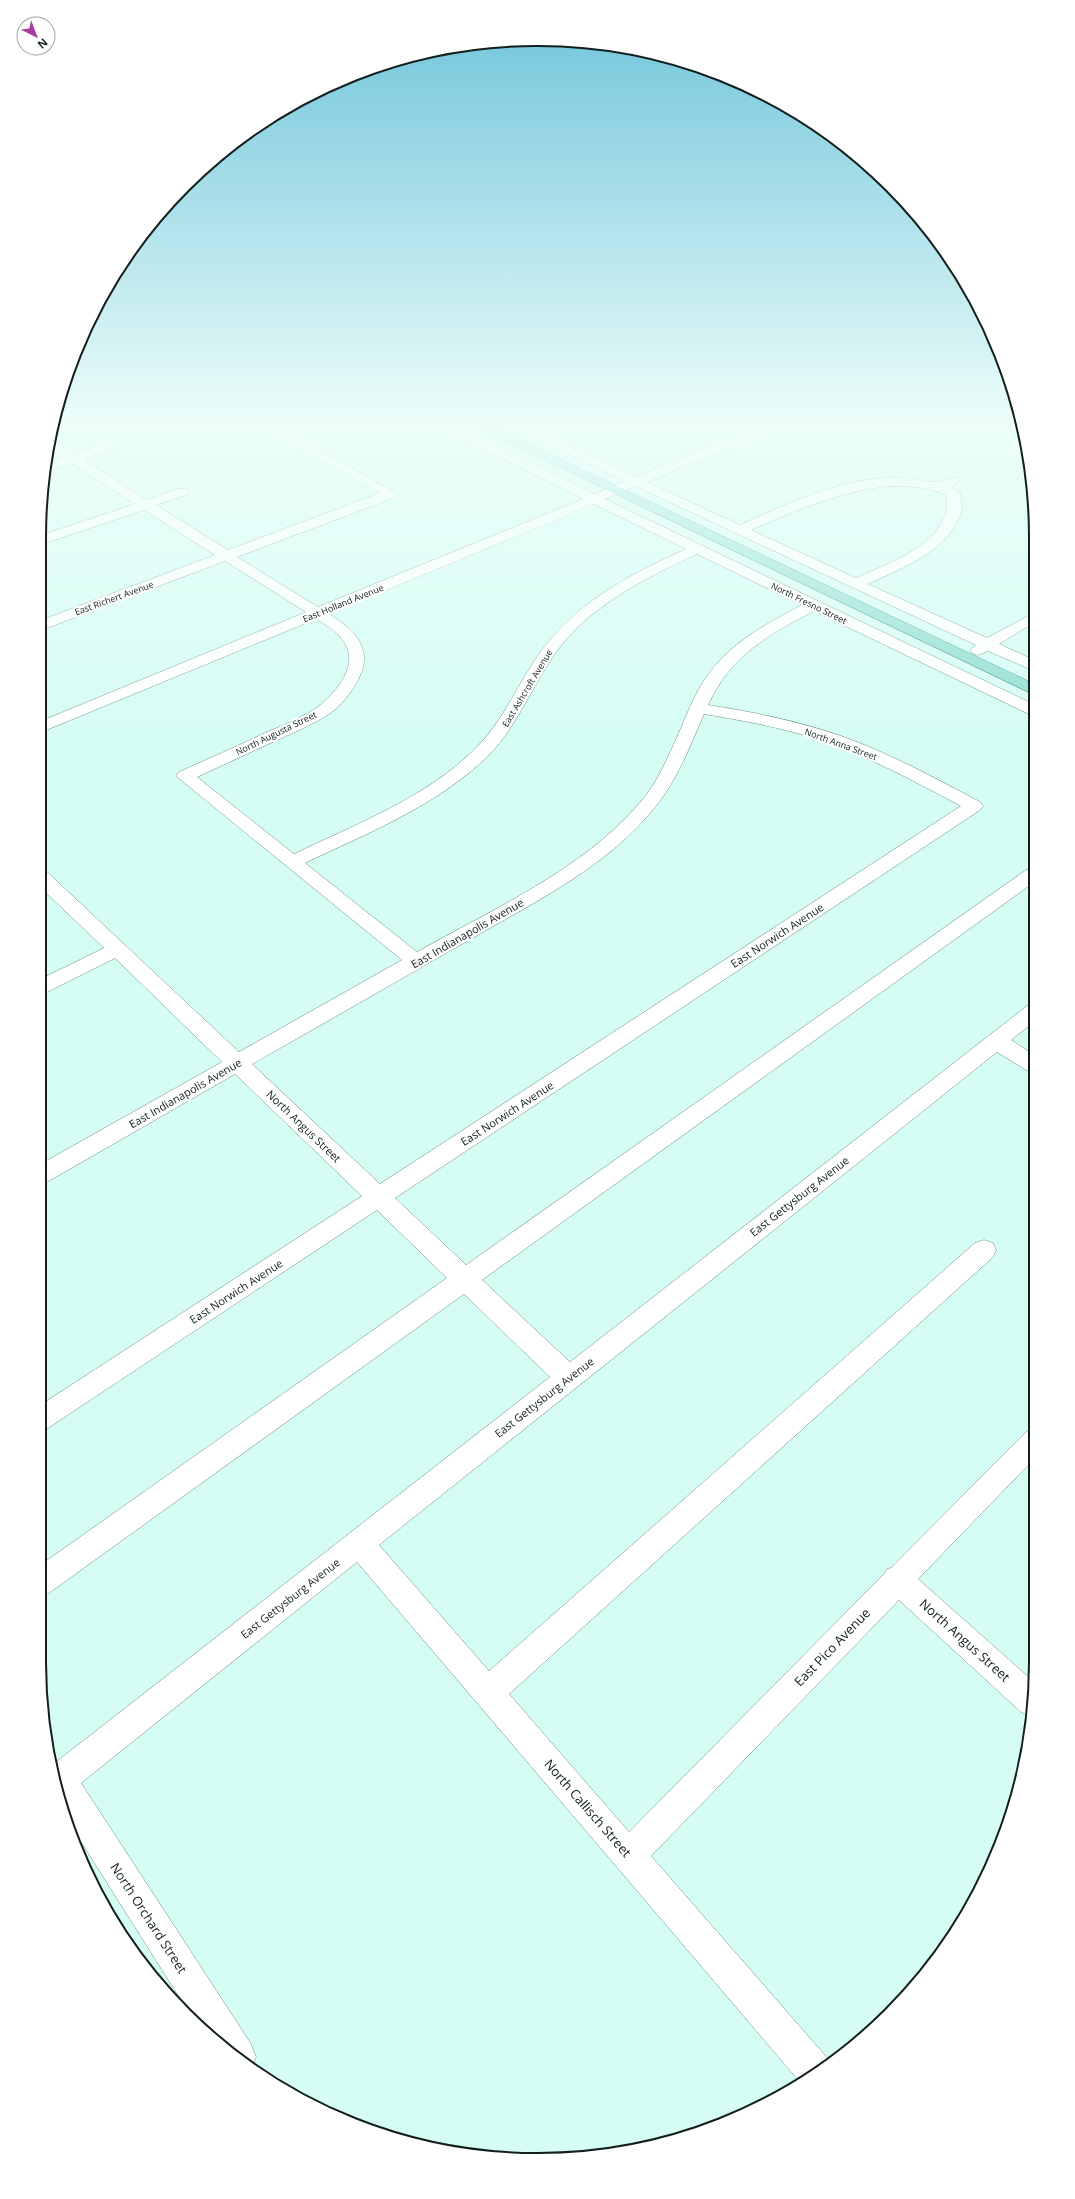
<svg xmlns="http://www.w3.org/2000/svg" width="1075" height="2199" font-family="'Open Sans',sans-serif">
  <rect width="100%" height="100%" fill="#d6fdf4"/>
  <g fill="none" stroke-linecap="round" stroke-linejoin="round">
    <defs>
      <path id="minor" d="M 253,422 L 269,422 L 398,494 L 396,497 L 237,557 L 318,607 L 583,499 L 429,422 L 445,422 L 594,494 L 625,481 L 501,422 L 517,422 L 542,433 L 570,422 L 588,422 L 552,438 L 636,477 L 769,422 L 786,422 L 784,425 L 647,482 L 740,525 C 787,504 836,480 888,478 C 905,477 920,482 937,482 C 944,483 948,476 957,478 L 959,481 L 951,487 L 960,493 C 960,498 963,503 962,508 C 953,550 902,568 868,584 L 987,638 L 1032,614 L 1032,624 L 999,644 L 1032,659 L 1032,670 L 988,651 L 978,655 L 972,653 L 970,650 L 976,645 L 635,486 L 605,499 L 1033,704 L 1033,716 L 814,611 C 768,635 731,655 708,705 C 753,712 798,721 841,736 C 889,753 935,778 980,802 L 983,806 L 980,810 L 395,1198 L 466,1265 L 1026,870 L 1033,868 L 1033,883 L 482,1280 L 570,1362 L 1027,1006 L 1034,1004 L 1034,1022 L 1011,1040 L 1034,1055 L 1034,1073 L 1026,1070 L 997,1052 L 379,1545 L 489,1671 L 975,1243 L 984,1240 L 993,1243 L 996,1250 L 993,1257 L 509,1694 L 629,1832 L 885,1573 L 887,1569 L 891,1568 L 1026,1432 L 1035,1428 L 1035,1458 L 918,1579 L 1034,1682 L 1031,1716 L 1021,1712 L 899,1600 L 651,1856 L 829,2060 L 830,2064 L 800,2082 L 357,1562 L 81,1783 L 251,2044 L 256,2057 L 252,2067 L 209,2036 L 195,2022 L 63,1813 L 51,1766 L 550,1377 L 464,1294 L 49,1593 L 39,1597 L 39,1566 L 447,1278 L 377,1210 L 48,1428 L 39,1432 L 39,1406 L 362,1196 L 235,1074 L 47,1182 L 39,1185 L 39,1165 L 222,1062 L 115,958 L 39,996 L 39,980 L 104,948 L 39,886 L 39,869 L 46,871 L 239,1052 L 402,960 L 176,776 L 179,772 C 208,759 238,746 267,732 C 284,725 304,717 319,706 C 336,692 360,665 344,642 C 337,631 326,625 316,619 L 39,733 L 39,722 L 306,612 L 225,561 L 39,631 L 39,621 L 215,555 L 144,510 L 39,545 L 39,536 L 135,504 L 71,463 L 46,471 L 46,463 L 62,458 L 48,448 L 49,439 L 74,454 L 109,443 L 113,444 L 115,447 L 113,450 L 83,459 L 147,500 L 177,489 L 187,489 L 189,492 L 187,495 L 156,505 L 228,550 L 380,493 ZM 888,486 C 908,486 928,486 946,495 C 955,541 889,563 856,578 L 751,530 C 796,510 839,492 888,486 ZM 594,504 L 686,549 C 628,575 571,605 535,660 C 515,690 502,722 476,748 C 426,798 356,824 294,854 L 197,777 C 223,765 249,753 275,741 C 293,733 312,725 329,714 C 341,706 350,694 357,682 C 375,649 356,631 329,614 ZM 697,554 L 802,605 C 768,623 733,641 710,672 C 697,689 689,709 681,728 C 669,755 658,783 638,805 C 580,871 493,909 417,952 L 305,863 C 368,833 436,806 487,757 C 515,729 529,693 550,661 C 584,608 642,580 697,554 ZM 704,714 C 741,720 778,727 814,738 C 866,755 914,781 961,806 L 380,1184 L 252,1064 C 325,1023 397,981 469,940 C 533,903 603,869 651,812 C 676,784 689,748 704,714 Z
        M 892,422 L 935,422 C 931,428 896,428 892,422 Z"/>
      <path id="major" d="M 466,422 L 482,422 L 1032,683 L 1033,694 Z"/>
    </defs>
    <use href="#minor" stroke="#678a83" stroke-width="1"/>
    <use href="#major" stroke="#388e80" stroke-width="1"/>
    <use href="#minor" fill="#fff" fill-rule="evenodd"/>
    <use href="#major" fill="#94dfd3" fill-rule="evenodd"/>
  </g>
  <linearGradient id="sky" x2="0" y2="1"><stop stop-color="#6dc3da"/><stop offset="0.58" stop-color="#edfefa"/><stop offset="1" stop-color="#edfefa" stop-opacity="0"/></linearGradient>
  <rect width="1075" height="730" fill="url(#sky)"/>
  <g text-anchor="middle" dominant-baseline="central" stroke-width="4" stroke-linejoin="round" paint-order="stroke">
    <g font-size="9" fill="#11201d" stroke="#fff">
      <text transform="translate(114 598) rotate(-20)">East Richert Avenue</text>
      <text transform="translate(343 603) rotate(-22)">East Holland Avenue</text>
      <text transform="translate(809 603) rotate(26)">North Fresno Street</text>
      <text transform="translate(527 688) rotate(-59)">East Ashcroft Avenue</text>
      <text transform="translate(276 733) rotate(-26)">North Augusta Street</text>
      <text transform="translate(841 744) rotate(20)">North Anna Street</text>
    </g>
    <g font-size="11" fill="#11201d" stroke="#fff">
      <text transform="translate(467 933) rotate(-30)">East Indianapolis Avenue</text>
      <text transform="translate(777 935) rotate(-33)">East Norwich Avenue</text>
      <text transform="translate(185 1093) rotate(-30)">East Indianapolis Avenue</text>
      <text transform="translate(507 1113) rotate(-33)">East Norwich Avenue</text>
      <text transform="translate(304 1126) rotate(44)">North Angus Street</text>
      <text transform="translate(799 1196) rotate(-38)">East Gettysburg Avenue</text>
      <text transform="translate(236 1291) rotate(-33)">East Norwich Avenue</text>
      <text transform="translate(544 1397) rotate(-38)">East Gettysburg Avenue</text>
      <text transform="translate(290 1598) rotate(-38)">East Gettysburg Avenue</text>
    </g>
    <g font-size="13" fill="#11201d" stroke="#fff">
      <text transform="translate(965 1640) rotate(42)">North Angus Street</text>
      <text transform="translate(832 1647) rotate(-46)">East Pico Avenue</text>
      <text transform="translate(588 1808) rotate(49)">North Callisch Street</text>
      <text transform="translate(149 1918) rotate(57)">North Orchard Street</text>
    </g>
  </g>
  <path d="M0 0H1075V2199H0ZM537 46H538A491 491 0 0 1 1029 537V1662A491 491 0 0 1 538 2153H537A491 491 0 0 1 46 1662V537A491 491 0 0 1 537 46Z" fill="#fff" fill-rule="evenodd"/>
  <path fill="none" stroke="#11201d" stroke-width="2" d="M537 46H538A491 491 0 0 1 1029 537V1662A491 491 0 0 1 538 2153H537A491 491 0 0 1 46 1662V537A491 491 0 0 1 537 46Z"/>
  <g transform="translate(36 36) rotate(138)"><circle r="19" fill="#ffffff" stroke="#a0a6a5"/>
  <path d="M0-3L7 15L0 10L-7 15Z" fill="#a73ea0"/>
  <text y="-6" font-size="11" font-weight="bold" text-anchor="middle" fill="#11201d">N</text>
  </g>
</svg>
